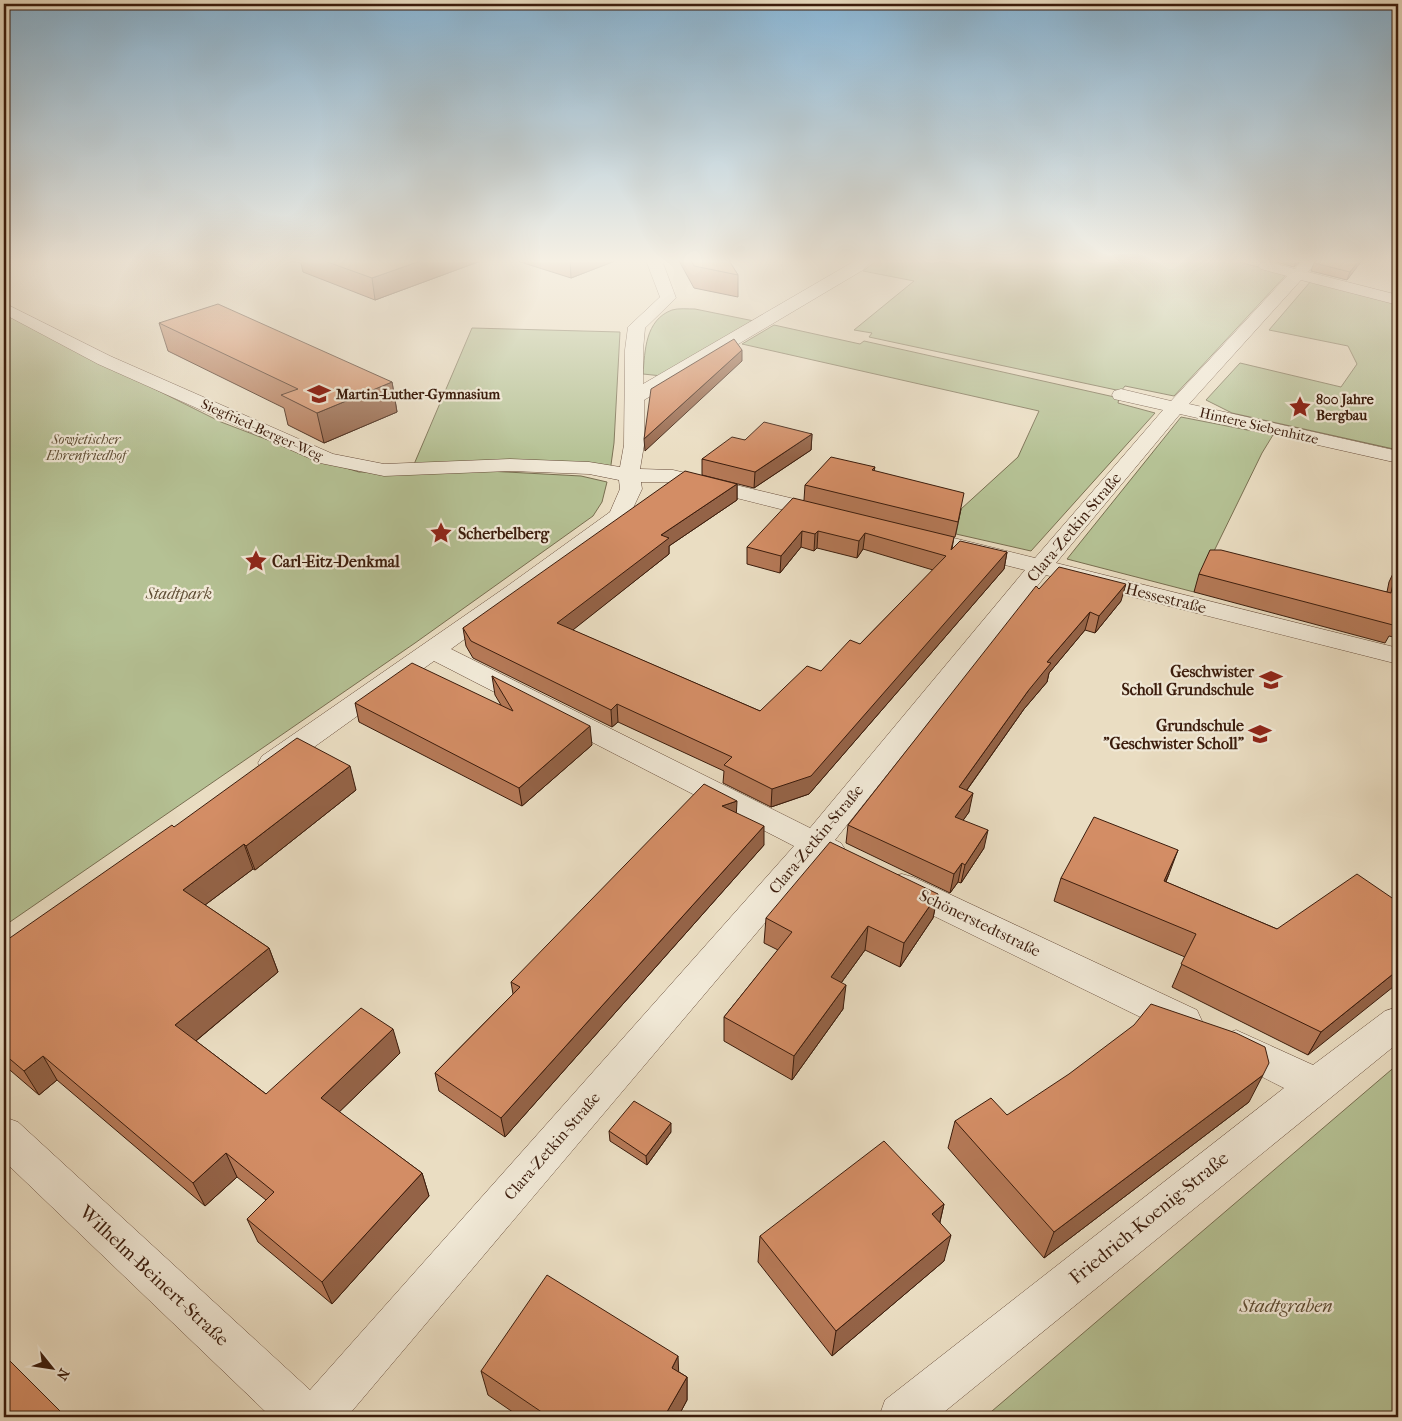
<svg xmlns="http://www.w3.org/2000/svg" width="1402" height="1421" font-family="'IM FELL French Canon',serif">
  <rect width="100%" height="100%" fill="#eaddc2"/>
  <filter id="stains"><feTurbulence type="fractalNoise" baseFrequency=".004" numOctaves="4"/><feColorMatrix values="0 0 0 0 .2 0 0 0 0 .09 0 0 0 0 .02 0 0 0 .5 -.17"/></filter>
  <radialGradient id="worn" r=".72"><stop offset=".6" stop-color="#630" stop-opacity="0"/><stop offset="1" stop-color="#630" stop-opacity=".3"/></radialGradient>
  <path fill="#b5c194" stroke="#786e50" d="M 879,259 L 1226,259 L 1287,274 L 1174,396 L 1125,386 L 1121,391 L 869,337 L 872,333 L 854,330 L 914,281 L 863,271 Z
    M 1311,281 L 1398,303 L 1398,450 L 1232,413 L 1206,400 L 1240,363 L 1341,387 L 1357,364 L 1348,346 L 1269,330 Z
    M 695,309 L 754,321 L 662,376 L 643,374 C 645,351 645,320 672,310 C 678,308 688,309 695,309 Z
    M 4,314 L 221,422 L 323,461 L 359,472 L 488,471 L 581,476 L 607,482 L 602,502 L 593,516 L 415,643 L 4,926 Z
    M 774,325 L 860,344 L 864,341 L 1119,398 L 1118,403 L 1155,413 L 1031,551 L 956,534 L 961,509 L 1018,457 L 1039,411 L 742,344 Z
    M 472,328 L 620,332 L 614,443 L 610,472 L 412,469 Z
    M 1181,417 L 1273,435 L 1262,453 L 1194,592 L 1067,559 Z
    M 1398,1064 L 1398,1417 L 985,1417 Z"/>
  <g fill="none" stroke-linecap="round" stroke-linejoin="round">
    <defs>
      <path id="street" d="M 650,259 L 666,259 L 663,263 L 676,298 L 645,328 L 643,350 L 643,384 L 858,259 L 874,259 L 863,270 L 644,400 L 644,445 L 640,469 L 673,470 L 832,508 L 835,513 L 832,518 L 824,520 L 673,482 L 641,482 L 642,489 L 627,521 L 451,649 L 810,828 L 1025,570 L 909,541 L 906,536 L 909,531 L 917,529 L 1035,558 L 1163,410 L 1114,399 L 1112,395 L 1114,391 L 1121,389 L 1171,401 L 1287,276 L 1261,269 L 1258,266 L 1261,263 L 1266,261 L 1295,269 L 1304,259 L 1319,259 L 1308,272 L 1398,295 L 1398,305 L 1301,280 L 1189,404 L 1398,451 L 1398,463 L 1180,414 L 1056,563 L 1398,648 L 1398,664 L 1046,575 L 835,840 L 841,843 L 846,851 L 841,859 L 830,862 L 819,859 L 347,1417 L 271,1417 L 4,1161 L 4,1117 L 18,1122 L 310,1390 L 794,846 L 434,661 L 282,770 L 272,773 L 262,770 L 258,763 L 262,756 L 506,587 L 610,512 L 620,489 L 619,480 L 589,474 L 510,471 L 384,476 L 320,463 L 98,364 L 4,314 L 4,303 L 110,356 L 333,454 L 384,464 L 510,459 L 589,462 L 620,467 L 624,445 L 625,350 L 628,327 L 660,297 L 647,263 Z
        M 902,874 L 913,877 L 1197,1010 L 1202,1021 L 1197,1032 L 1184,1036 L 1171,1032 L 891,895 L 886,886 L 891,877 Z
        M 1398,1007 L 1398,1043 L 938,1417 L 879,1417 L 885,1400 L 1284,1088 L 1223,1057 L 1218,1046 L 1223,1035 L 1236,1030 L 1313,1065 L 1385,1011 Z"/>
    </defs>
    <use href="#street" stroke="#674c3a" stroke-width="1"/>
    <use href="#street" fill="#f1e9d7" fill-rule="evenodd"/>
  </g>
  <path fill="#b57957" stroke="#3b1c0c" d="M 300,259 L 486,259 L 375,300 L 303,272 Z
    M 511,259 L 620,259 L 571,278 Z
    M 678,259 L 728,259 L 738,275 L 738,297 L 694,288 Z
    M 1266,259 L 1303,259 L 1294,267 Z
    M 1318,259 L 1363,259 L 1347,280 L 1311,271 L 1314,263 Z
    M 159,323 L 392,382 L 397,412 L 324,443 L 288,425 L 284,408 L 168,351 Z
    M 812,434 L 811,450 L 754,488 L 702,475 L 702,459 L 745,440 Z
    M 875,467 L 874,471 L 961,509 L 955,537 L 954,537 L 952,549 L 1007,552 L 1004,569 L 809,794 L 771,807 L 723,783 L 724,771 L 618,722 L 612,727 L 473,658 L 466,646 L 463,628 L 737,484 L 737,500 L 669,546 L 669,554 L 572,630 L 760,711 L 821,671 L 860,644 L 933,570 L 863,549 L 857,558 L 817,548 L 814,551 L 801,547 L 780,573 L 747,564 L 747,547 L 804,500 L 805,485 Z
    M 1397,565 L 1398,565 L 1398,638 L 1389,636 L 1385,643 L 1194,592 L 1199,574 L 1387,592 L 1389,582 Z
    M 1039,589 L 1121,601 L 1095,633 L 1085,630 L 1049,673 L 1047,682 L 1024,709 L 967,790 L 969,812 L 963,820 L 984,848 L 961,883 L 958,882 L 950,893 L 846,843 L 848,825 Z
    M 492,676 L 592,745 L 522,806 L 359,722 L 355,703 L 501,705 L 495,695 Z
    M 356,790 L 255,870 L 253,869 L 205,905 L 269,948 L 278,972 L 196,1041 L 266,1094 L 400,1053 L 339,1112 L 422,1173 L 429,1196 L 332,1304 L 258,1242 L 247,1219 L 266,1200 L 237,1177 L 205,1206 L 57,1080 L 39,1095 L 4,1065 L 4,942 Z
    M 736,813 L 764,845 L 505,1137 L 439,1091 L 435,1073 L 513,994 L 511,982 Z
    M 1169,874 L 1166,882 L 1277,929 L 1398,902 L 1308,1055 L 1172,987 L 1185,957 L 1054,901 L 1061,878 Z
    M 938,894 L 933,918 L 900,967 L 865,950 L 841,983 L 843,1009 L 792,1080 L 724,1041 L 724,1017 L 778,950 L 764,943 L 766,918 Z
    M 1249,1102 L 1044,1258 L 948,1148 L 955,1121 L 1007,1115 Z
    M 609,1131 L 671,1132 L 647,1165 L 610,1141 Z
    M 944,1204 L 940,1222 L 944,1261 L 832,1356 L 758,1262 L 760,1236 Z
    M 481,1371 L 679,1372 L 687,1377 L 687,1400 L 678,1417 L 520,1417 L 488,1395 Z"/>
  <path fill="#946347" stroke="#3b1c0c" d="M 426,259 L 486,259 L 375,300 L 372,278 Z
    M 570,259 L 620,259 L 571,278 Z
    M 1297,259 L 1303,259 L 1294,267 Z
    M 1360,259 L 1363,259 L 1347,280 L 1350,272 Z
    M 742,350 L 742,361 L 645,451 L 644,439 Z
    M 392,382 L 397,412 L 324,443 L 317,413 Z
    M 812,434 L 811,450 L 754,488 L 755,472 Z
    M 737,484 L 737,500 L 669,546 L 669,554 L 559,641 L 557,623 L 661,535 Z
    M 802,531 L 801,547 L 780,573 L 781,556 Z
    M 818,531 L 817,548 L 814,551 L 815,534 Z
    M 865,533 L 863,549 L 857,558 L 859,541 Z
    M 1007,552 L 1004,569 L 809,794 L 771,807 L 772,789 Z
    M 1126,584 L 1121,601 L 1095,633 L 1099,616 Z
    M 1090,612 L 1085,630 L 1049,673 L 1047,682 L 1024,709 L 956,805 L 959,787 L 1028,691 L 1047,662 Z
    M 617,704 L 618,722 L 612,727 L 611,710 Z
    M 590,726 L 592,745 L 522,806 L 519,788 Z
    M 350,766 L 356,790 L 255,870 L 246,846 Z
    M 973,793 L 969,812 L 952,836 L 955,817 Z
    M 737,801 L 736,820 L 722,806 Z
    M 764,826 L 764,845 L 505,1137 L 501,1118 Z
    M 988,830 L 984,848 L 961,883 L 965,865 Z
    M 244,844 L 253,869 L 193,914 L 183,890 Z
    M 1178,850 L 1169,874 L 1155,905 L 1164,881 Z
    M 962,863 L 958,882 L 950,893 L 954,874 Z
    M 938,894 L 933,918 L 900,967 L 904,943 Z
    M 868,926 L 865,950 L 828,1001 L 831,977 Z
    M 269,948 L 278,972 L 186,1049 L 175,1025 Z
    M 1398,970 L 1398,983 L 1308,1055 L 1321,1032 Z
    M 846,985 L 843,1009 L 792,1080 L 794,1056 Z
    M 393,1029 L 400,1053 L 329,1122 L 321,1098 Z
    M 43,1056 L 57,1080 L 39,1095 L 24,1071 Z
    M 1263,1075 L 1249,1102 L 1044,1258 L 1054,1232 Z
    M 671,1123 L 671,1132 L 647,1165 L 646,1156 Z
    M 226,1153 L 237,1177 L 205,1206 L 193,1183 Z
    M 422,1173 L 429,1196 L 332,1304 L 322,1282 Z
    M 944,1204 L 938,1230 L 932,1214 Z
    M 951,1235 L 944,1261 L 832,1356 L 836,1331 Z
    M 678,1356 L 679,1380 L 672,1368 Z
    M 687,1377 L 687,1400 L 678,1417 L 664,1417 Z"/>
  <path fill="#d38d65" stroke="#3b1c0c" d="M 319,259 L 426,259 L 372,278 Z
    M 690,259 L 728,259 L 738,275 L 694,266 Z
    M 1318,259 L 1360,259 L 1350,272 L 1314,263 Z
    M 218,304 L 392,382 L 317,413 L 281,395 L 298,389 L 159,323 Z
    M 734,339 L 742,350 L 644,439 L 651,389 Z
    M 764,422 L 812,434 L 755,472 L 702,459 L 732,437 L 745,440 Z
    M 831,457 L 875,467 L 872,470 L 964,493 L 958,522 L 805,485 Z
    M 685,471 L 737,484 L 661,535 L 669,538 L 557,623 L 760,711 L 807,666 L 821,671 L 850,640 L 860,644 L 946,556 L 865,533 L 859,541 L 818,531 L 815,534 L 802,531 L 781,556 L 747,547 L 793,498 L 954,537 L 951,550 L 960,541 L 1007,552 L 811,776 L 772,789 L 724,765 L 732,757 L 617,704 L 611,710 L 471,641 L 463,628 Z
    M 1210,550 L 1221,550 L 1391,593 L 1397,565 L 1398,565 L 1398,618 L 1395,618 L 1393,625 L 1199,574 Z
    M 1059,567 L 1126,584 L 1099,616 L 1090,612 L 1047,662 L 1051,663 L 1028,691 L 959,787 L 973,793 L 955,817 L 988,830 L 965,865 L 962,863 L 954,874 L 848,825 L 1036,586 L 1039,589 Z
    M 412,663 L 513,711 L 492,676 L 590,726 L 519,788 L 355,703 Z
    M 297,738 L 350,766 L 246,846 L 244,844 L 183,890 L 269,948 L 175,1025 L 266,1094 L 361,1008 L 393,1029 L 321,1098 L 422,1173 L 322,1282 L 247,1219 L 274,1192 L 226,1153 L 193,1183 L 43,1056 L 24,1071 L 4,1054 L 4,942 L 172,825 L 174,827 Z
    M 704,784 L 737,801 L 722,806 L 764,826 L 501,1118 L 435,1073 L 520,987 L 511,982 Z
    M 1094,817 L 1178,850 L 1164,881 L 1277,929 L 1357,874 L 1398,902 L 1398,970 L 1321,1032 L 1181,964 L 1196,934 L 1061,878 Z
    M 830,842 L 938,894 L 904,943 L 868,926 L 831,977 L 846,985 L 794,1056 L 724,1017 L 792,932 L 766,918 Z
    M 1151,1004 L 1236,1033 L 1265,1047 L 1269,1063 L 1263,1075 L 1054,1232 L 955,1121 L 991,1098 L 1007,1115 L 1069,1074 L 1134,1025 Z
    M 634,1101 L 671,1123 L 646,1156 L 609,1131 Z
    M 884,1141 L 944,1204 L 932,1214 L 951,1235 L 836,1331 L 760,1236 Z
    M 547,1275 L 678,1356 L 672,1368 L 687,1377 L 664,1417 L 549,1417 L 481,1371 Z
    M 4,1355 L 66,1417 L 4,1417 Z"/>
  <linearGradient id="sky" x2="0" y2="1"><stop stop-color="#89b6d6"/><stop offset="0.57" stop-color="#f6f0e4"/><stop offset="1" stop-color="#f6f0e4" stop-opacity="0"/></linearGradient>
  <rect width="1402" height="458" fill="url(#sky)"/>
  <defs>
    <symbol id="school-bare" viewBox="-9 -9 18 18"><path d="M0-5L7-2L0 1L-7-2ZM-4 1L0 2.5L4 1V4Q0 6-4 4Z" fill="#8f2418" stroke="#f1e9d7" stroke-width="2.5" paint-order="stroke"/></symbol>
    <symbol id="sight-bare" viewBox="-9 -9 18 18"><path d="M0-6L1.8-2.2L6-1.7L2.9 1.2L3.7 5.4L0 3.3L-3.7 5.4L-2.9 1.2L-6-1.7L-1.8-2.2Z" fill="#8f2418" stroke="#f1e9d7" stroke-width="2.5" paint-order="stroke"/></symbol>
  </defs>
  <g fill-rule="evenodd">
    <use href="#school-bare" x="303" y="378" width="32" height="32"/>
    <use href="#sight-bare" x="1284" y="391" width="32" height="32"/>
    <use href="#sight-bare" x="425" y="517" width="32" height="32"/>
    <use href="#sight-bare" x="240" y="545" width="32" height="32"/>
    <use href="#school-bare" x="1255" y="664" width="32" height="32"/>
    <use href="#school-bare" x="1244" y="718" width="32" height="32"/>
  </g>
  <g text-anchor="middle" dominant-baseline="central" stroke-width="4.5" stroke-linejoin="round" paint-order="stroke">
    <g font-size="14" font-weight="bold" fill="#3b1c0c" stroke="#f1e9d7" text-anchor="start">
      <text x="336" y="394">Martin-Luther-Gymnasium</text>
      <text x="1316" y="399">800 Jahre<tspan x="1316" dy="16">Bergbau</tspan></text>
    </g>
    <g font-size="14" fill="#3b1c0c" stroke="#f1e9d7">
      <text transform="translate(1259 426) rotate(13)">Hintere Siebenhitze</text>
      <text transform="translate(262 430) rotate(24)">Siegfried-Berger-Weg</text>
    </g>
    <g font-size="14" font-style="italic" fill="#604e35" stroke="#f1e9d7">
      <text x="86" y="439">Sowjetischer<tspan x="86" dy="16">Ehrenfriedhof</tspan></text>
    </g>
    <g font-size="16" fill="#3b1c0c" stroke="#f1e9d7">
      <text transform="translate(1074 527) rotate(-50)">Clara-Zetkin-Straße</text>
      <text transform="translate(1166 598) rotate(14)">Hessestraße</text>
      <text transform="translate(816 839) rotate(-50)">Clara-Zetkin-Straße</text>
      <text transform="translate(980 923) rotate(26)">Schönerstedtstraße</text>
      <text transform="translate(552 1146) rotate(-49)">Clara-Zetkin-Straße</text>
    </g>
    <g font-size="16" font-weight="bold" fill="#3b1c0c" stroke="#f1e9d7" text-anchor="start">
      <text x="458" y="533">Scherbelberg</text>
      <text x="272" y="561">Carl-Eitz-Denkmal</text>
      <text x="1254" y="671" text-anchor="end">Geschwister<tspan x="1254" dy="18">Scholl Grundschule</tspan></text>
      <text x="1244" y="725" text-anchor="end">Grundschule<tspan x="1244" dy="18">"Geschwister Scholl"</tspan></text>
    </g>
    <g font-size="16" font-style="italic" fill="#604e35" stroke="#f1e9d7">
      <text x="179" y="593">Stadtpark</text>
    </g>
    <g font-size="19" fill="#3b1c0c" stroke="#f1e9d7">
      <text transform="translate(1149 1218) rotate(-39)">Friedrich-Koenig-Straße</text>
      <text transform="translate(154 1276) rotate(43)">Wilhelm-Beinert-Straße</text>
    </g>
    <g font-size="19" font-style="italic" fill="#604e35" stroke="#f1e9d7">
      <text x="1286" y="1306">Stadtgraben</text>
    </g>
  </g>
  <rect width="1402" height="1421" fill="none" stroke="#eaddc2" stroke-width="20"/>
  <rect x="5" y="5" width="1392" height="1411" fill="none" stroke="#3b1c0c" stroke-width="2.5"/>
  <rect x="10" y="10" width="1382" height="1401" fill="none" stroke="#3b1c0c"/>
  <g transform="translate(52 1368) rotate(120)" stroke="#f1e9d7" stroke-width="4" paint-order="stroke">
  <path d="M0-4L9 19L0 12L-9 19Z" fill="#3b1c0c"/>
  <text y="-8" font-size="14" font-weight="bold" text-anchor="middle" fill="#3b1c0c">N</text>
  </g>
  <rect width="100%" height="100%" filter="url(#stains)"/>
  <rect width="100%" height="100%" fill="url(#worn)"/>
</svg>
